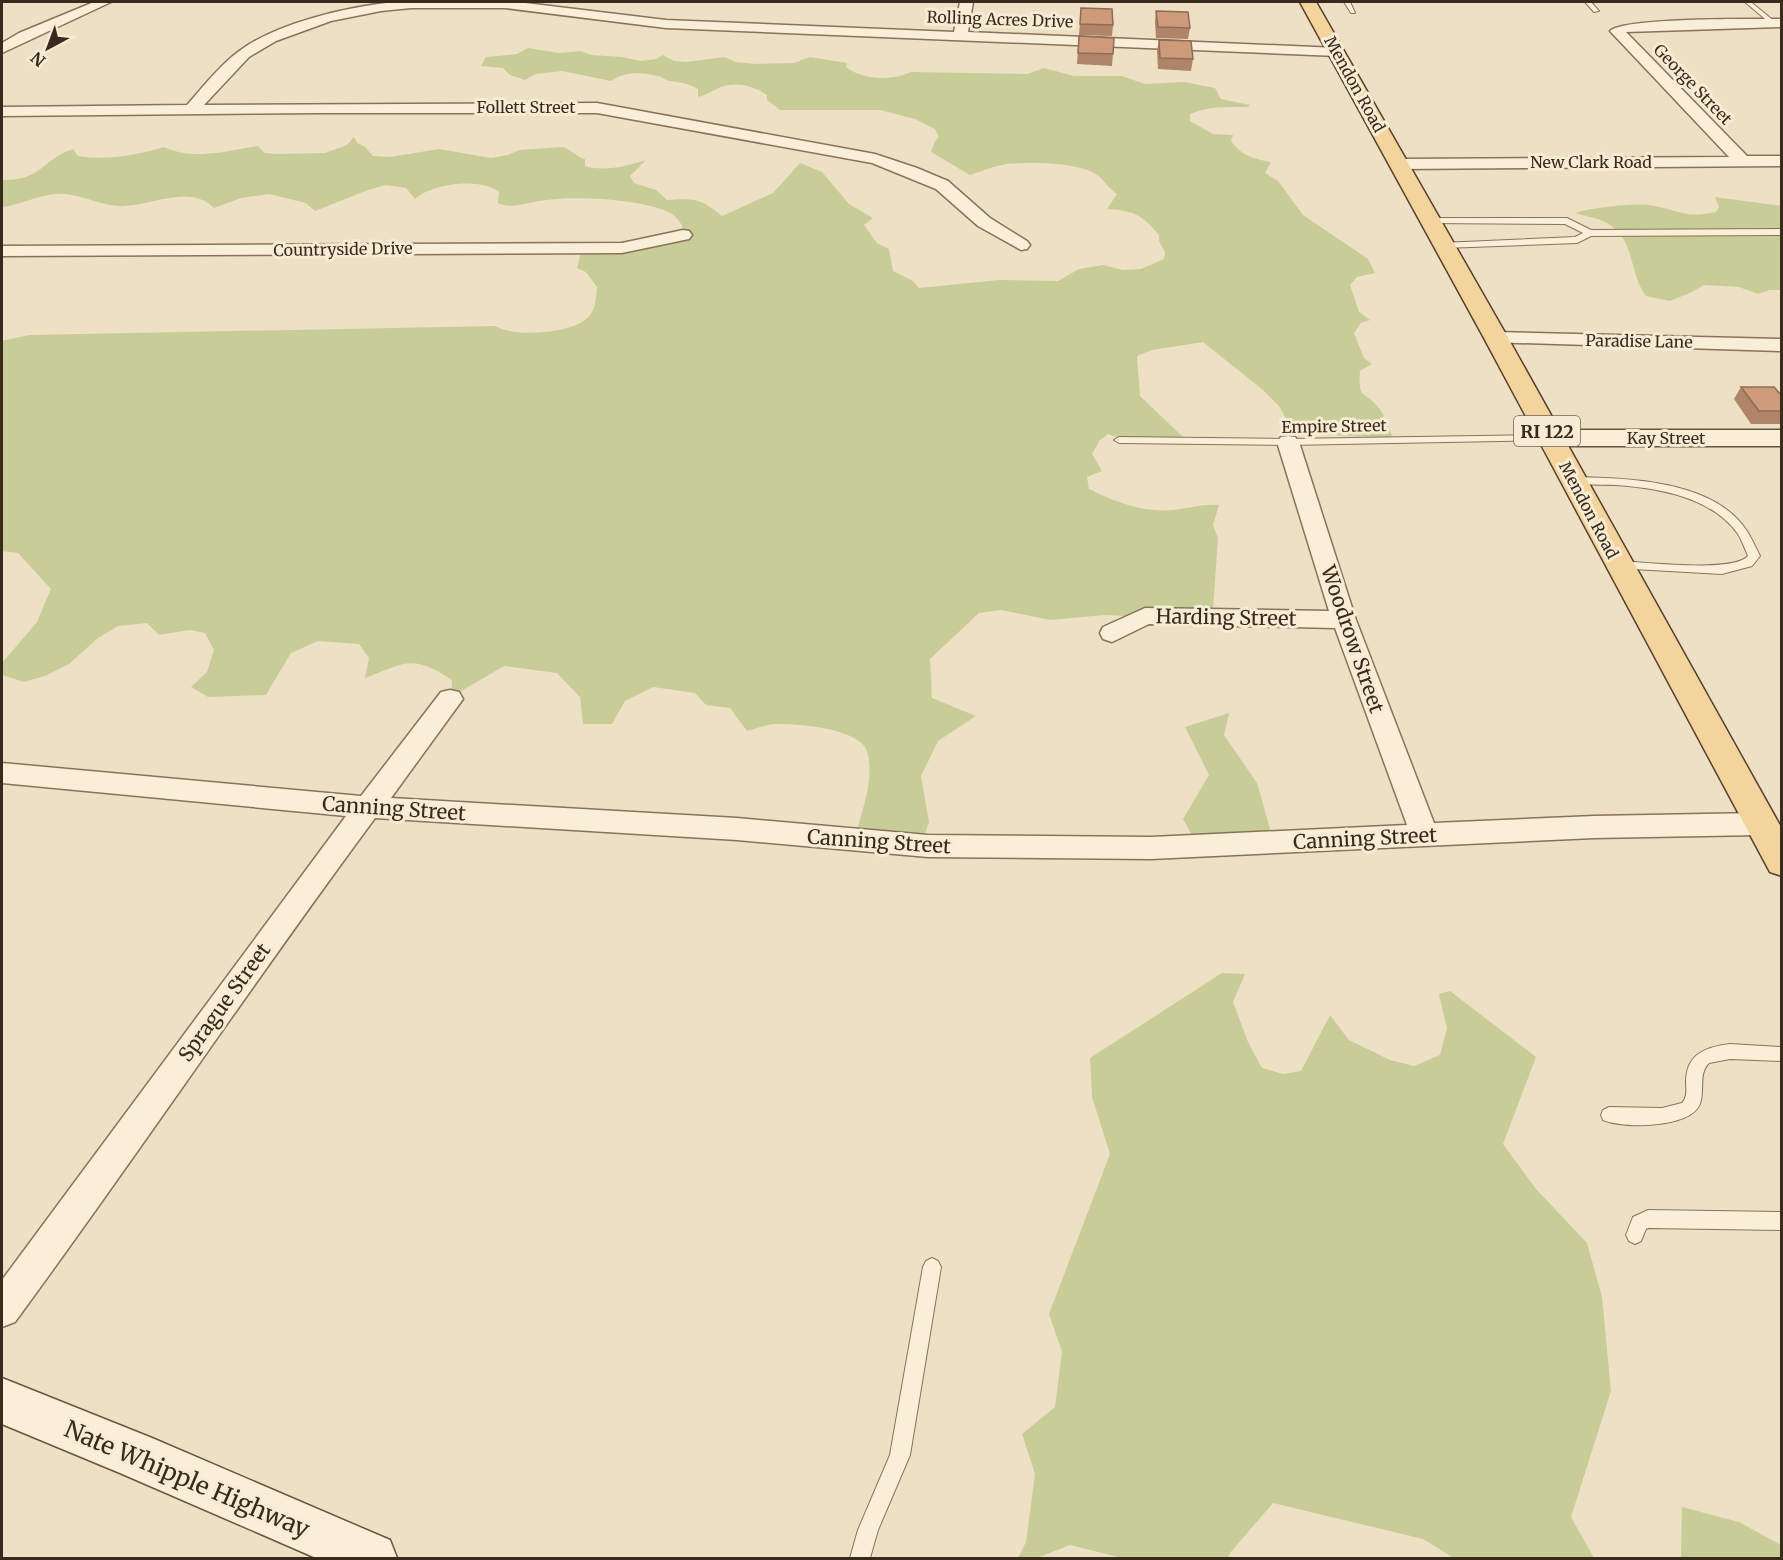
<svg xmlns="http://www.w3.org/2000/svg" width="1783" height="1560" font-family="Merriweather,serif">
  <rect width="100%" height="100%" fill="#eee0c4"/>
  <path fill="#c8cd98" d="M 528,48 L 559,53 L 581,51 L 591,55 L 622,57 L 641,61 L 656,59 L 663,55 L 674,61 L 686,62 L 725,57 L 735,62 L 756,64 L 794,63 L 810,57 L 847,63 L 846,67 C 862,80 892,81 911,72 L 1027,74 L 1044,68 L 1074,76 L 1122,76 L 1145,84 L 1184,82 L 1215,88 L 1221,99 L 1250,105 L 1248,107 C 1227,107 1209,106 1190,114 L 1190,121 L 1213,134 L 1233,135 L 1231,141 C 1242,156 1254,159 1271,162 L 1265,173 L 1278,181 L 1303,215 L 1368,259 L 1375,273 L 1357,277 L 1350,285 L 1359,312 L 1370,320 L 1361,323 L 1354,333 L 1364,358 L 1372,364 L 1360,371 C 1358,402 1364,389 1378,407 C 1385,415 1389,428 1393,438 L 1294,433 L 1279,406 L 1263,390 L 1203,342 L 1152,350 L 1137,356 L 1140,396 L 1184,438 L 1126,441 L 1108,434 L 1100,440 L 1092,454 L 1102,471 L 1087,477 L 1089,489 C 1116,502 1143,513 1174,510 C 1190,508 1203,504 1219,505 L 1213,525 L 1218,538 L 1213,610 L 1189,619 L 1105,615 L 1050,620 L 1001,610 L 979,613 L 930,659 L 932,698 L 976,716 L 938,741 L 921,776 L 929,822 L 921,845 L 855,837 C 862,810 875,779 867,751 C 860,728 795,723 774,724 C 765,725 755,729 747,731 L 730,708 L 706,705 L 695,693 L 653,687 L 625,701 L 612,724 L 583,724 L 580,697 L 557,673 L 504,666 L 451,697 L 452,680 C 413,654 406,662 365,678 L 369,658 L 359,644 L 318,641 L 291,653 L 266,695 L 208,697 L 191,687 L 207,672 L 214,650 L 205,633 L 190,630 L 159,635 L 147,623 L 118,626 L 98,638 L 69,664 L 45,676 L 24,682 L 2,675 L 2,663 L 37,622 L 51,589 L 18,553 L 2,551 L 2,341 L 29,335 L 495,326 C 513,337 567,334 585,320 C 596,312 596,299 597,287 L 586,272 L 577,268 L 583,244 L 629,241 L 684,230 C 682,224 676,216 670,213 C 642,199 577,196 547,200 C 531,201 513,210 498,203 L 499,192 C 482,177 432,183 415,199 L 406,188 L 386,185 L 368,190 L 315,211 L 306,203 L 269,194 L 241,198 L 214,208 C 190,184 153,205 125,206 C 102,208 80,192 56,194 C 38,195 20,205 2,207 L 2,180 C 42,181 42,159 73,149 L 78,156 C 106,161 137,155 164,147 C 194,161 227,151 258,146 L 265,153 L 277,154 L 325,153 L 347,145 L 354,137 L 357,143 L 365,147 L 373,156 L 390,157 L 439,149 L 491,158 L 508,155 L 519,150 L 562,147 C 570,148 576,157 585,159 L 585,166 C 604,172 628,166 646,160 L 630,176 L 634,183 L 656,190 L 667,200 C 696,198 700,198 722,216 L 773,193 L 800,163 L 822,172 L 849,204 L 873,218 L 864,225 L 877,243 L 889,249 L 893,271 L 913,281 L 919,288 L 999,280 L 1058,281 L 1079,269 L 1103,265 L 1123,270 L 1141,269 L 1164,259 L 1165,252 L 1159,241 L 1159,235 C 1141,214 1134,211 1107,209 L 1117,194 C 1110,189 1106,184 1101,178 C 1084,161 1028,162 1006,164 C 994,166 982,171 970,175 L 931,152 L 935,141 L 939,137 L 935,129 L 915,119 L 880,110 L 780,110 L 767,100 L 767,95 C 754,86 736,81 721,87 C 713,90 707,95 698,97 L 698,89 C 687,83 682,83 671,81 C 666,81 663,77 658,76 C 641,72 625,71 611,81 L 562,71 L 536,74 L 525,80 L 510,75 L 503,68 L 481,66 L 486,57 L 517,54 Z
    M 1715,197 L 1781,206 L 1781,290 L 1770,290 L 1758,294 L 1739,287 L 1704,285 L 1692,292 L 1670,301 L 1646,296 C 1628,272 1636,239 1607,223 C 1598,218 1585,216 1575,213 C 1590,208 1633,203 1648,205 C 1678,209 1683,219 1716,212 L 1719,207 Z
    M 1229,713 L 1224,735 L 1257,783 L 1273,839 L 1197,844 L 1183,819 L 1209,775 L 1185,727 Z
    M 1222,973 L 1245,974 L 1233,1002 L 1248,1042 L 1262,1068 L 1283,1074 L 1301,1071 L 1330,1015 L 1349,1040 L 1390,1060 L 1414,1066 L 1440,1055 L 1447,1028 L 1439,994 L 1450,991 L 1536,1057 L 1503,1144 L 1536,1189 L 1587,1243 L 1602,1297 L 1611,1391 L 1571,1517 L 1594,1558 L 1454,1558 L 1423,1539 L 1273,1503 L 1230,1553 L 1228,1558 L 1122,1558 L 1070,1545 L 1037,1558 L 1018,1558 L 1026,1542 L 1035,1474 L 1022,1434 L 1055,1407 L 1062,1352 L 1049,1314 L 1110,1154 L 1092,1097 L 1090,1058 Z
    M 1682,1507 L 1739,1522 L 1781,1545 L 1781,1558 L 1681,1558 Z"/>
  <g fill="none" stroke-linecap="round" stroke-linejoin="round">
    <defs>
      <path id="lane" d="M 1344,2 L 1350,2 L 1355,13 L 1351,13 Z
        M 1585,2 L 1591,2 L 1599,11 L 1594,12 Z
        M 1745,2 L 1751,2 L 1775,22 L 1775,24 L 1771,24 Z
        M 1431,218 L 1567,218 L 1591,230 L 1782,229 L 1782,235 L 1591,236 L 1577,243 L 1444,248 L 1441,247 L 1441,243 L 1575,237 L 1583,233 L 1565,224 L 1428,223 L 1428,219 Z
        M 1550,435 L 1555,438 L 1554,440 L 1288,445 L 1119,443 L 1114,440 L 1119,437 L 1288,439 Z
        M 1573,477 C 1628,478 1714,480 1747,531 C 1752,539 1756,548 1760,556 L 1752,566 L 1722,574 L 1615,568 L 1613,565 L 1619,561 C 1645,562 1733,573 1748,556 C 1745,549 1742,541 1738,534 C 1712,497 1658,488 1616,485 C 1601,484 1584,486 1569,482 L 1568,480 Z
        M 1730,1044 L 1782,1047 L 1782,1061 L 1730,1059 L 1709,1063 C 1698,1074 1705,1090 1700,1104 C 1691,1128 1624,1129 1603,1120 L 1601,1115 L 1603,1110 L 1609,1107 L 1662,1108 L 1682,1103 C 1688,1096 1686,1089 1686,1080 C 1687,1053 1707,1047 1730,1044 Z
        M 1648,1210 L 1782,1212 L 1782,1230 L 1648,1228 L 1646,1229 L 1641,1241 L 1635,1244 L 1629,1241 L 1626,1235 L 1633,1217 Z
        M 932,1258 L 938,1261 L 941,1267 L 910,1455 L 878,1530 L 870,1558 L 850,1558 L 858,1530 L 890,1455 L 923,1267 L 926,1261 Z"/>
      <path id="street" d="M 94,2 L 111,2 L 2,53 L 2,43 L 19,33 Z
        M 396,2 L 517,2 L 666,20 L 954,32 L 960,2 L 973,2 L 968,32 L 1337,48 L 1344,52 L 1337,56 L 666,28 L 505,8 L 411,8 L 381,11 L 331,21 L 276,41 L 249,57 L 204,105 L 597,103 L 875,154 L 917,168 L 948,181 L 990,218 L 1027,241 L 1030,245 L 1027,249 L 1021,250 L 978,226 L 936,189 L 872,163 L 597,113 L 319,113 L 2,116 L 2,107 L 187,105 C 203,87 219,66 238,52 C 275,23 350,6 396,2 Z
        M 1782,19 L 1782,27 L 1626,32 L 1747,156 L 1782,156 L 1782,166 L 1400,169 L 1392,164 L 1400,159 L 1729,157 L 1610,31 C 1623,17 1755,19 1782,19 Z
        M 683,230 L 689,231 L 692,235 L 689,239 L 622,253 L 2,256 L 2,246 L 622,243 Z
        M 1496,332 L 1782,339 L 1782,351 L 1489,342 L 1486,338 L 1489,334 Z
        M 1288,436 L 1295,437 L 1299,442 L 1356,620 L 1434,823 L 1594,816 L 1759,813 L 1769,816 L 1773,824 L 1769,832 L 1759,835 L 1594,838 L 1151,859 L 928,857 L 737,840 L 375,818 C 252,984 137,1156 15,1322 L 2,1327 L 2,1280 L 346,816 L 2,783 L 2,763 L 361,796 L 441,692 L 450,690 L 459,692 L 463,699 L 391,798 L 737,818 L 928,835 L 1151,837 L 1407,825 L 1335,628 L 1149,624 L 1112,642 L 1103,639 L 1100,633 L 1103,627 L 1145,608 L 1329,611 L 1277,442 L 1281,437 Z"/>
      <path id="secondary" d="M 1550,430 L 1782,430 L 1782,446 L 1550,446 L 1541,443 L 1537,438 L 1541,433 Z
        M 2,1378 L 152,1438 L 390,1540 L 397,1558 L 316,1558 L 120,1473 L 2,1424 Z"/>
      <path id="primary" d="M 1300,2 L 1316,2 L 1508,338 L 1782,829 L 1782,876 L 1770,872 L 1484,338 Z"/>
    </defs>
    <use href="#lane" stroke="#89725a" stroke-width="2"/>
    <use href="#street" stroke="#89725a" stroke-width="3"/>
    <use href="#secondary" stroke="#6b533d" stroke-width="3"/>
    <use href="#primary" stroke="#57402e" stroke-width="3"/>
    <use href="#lane" fill="#f9eed7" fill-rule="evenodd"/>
    <use href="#street" fill="#f9eed7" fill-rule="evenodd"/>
    <use href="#secondary" fill="#f9eed7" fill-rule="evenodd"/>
    <use href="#primary" fill="#f2d49c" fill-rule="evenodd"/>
  </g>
  <path fill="#b08469" d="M 1081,8 L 1113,25 L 1112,36 L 1079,35 Z
    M 1156,11 L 1190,28 L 1188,39 L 1156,38 L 1155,22 Z
    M 1079,36 L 1113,54 L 1112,66 L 1077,64 Z
    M 1159,40 L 1193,59 L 1191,71 L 1158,69 L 1157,51 Z
    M 1741,387 L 1782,396 L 1782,424 L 1751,424 L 1734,399 Z"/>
  <path fill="#cd9a7a" stroke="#906c55" stroke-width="1.5" d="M 1081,8 L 1112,9 L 1113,25 L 1080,24 Z
    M 1156,11 L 1188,12 L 1190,28 L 1158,27 Z
    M 1079,36 L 1114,38 L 1113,54 L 1078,53 Z
    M 1159,40 L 1191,41 L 1193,59 L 1160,58 Z
    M 1741,387 L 1774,387 L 1782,396 L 1782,411 L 1759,411 Z"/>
  <g text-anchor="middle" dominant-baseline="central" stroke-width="6" stroke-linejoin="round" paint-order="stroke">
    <g font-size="16" fill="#392a1e" stroke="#f6ebd3">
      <text transform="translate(1000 19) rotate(2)">Rolling Acres Drive</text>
      <text transform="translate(1355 84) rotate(61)">Mendon Road</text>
      <text transform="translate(1693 84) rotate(46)">George Street</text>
      <text x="526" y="107">Follett Street</text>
      <text x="1591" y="162">New Clark Road</text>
      <text transform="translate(343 249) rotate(-1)">Countryside Drive</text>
      <text transform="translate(1639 341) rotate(1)">Paradise Lane</text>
      <text transform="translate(1334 426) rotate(-1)">Empire Street</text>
      <text x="1666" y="438">Kay Street</text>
      <text transform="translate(1589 510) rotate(62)">Mendon Road</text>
    </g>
    <rect fill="#f6ebd3" stroke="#726454" stroke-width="1.5" x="1514" y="416" width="66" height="30" rx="4.5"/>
    <g font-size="18" font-weight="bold" fill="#392a1e">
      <text x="1547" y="431">RI 122</text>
    </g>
    <g font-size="20" fill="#392a1e" stroke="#f6ebd3">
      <text transform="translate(1226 617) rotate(1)">Harding Street</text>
      <text transform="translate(1353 639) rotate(71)">Woodrow Street</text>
      <text transform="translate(394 808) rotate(4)">Canning Street</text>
      <text transform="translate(1365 838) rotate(-3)">Canning Street</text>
      <text transform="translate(879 841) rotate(4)">Canning Street</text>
      <text transform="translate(224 1002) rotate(-54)">Sprague Street</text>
    </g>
    <g font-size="24" fill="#392a1e" stroke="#f6ebd3">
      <text transform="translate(187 1479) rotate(23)">Nate Whipple Highway</text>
    </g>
  </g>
  <rect width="1783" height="1560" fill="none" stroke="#392a1e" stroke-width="6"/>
  <g transform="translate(48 48) rotate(221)" stroke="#f6ebd3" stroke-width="4.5" paint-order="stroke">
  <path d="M0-4.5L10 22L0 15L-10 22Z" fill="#392a1e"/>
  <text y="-9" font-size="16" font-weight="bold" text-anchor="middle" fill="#392a1e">N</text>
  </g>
</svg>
